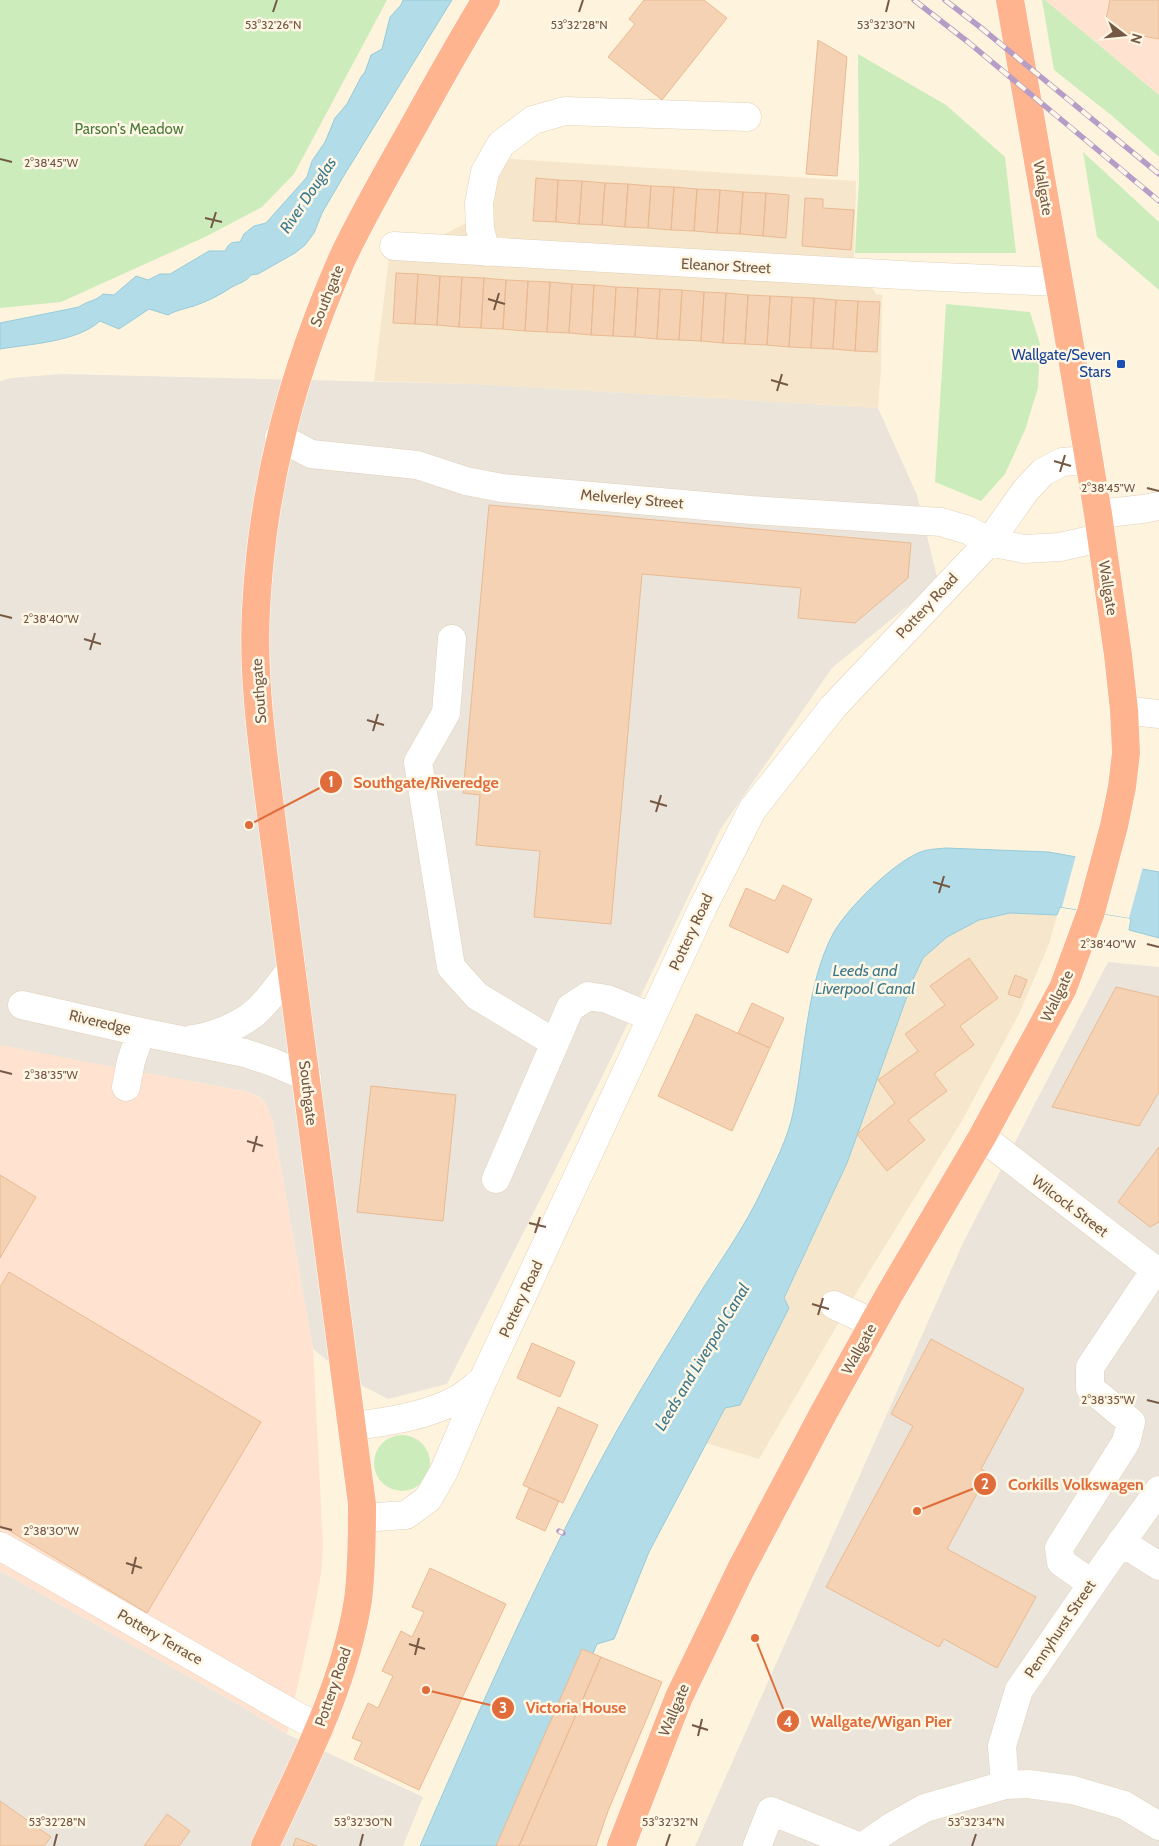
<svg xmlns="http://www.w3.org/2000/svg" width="1159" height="1846" font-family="Cabin,sans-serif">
  <rect width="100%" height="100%" fill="#fef4de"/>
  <path fill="#f6e6cb" d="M 479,157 L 856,181 L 854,259 L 876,294 L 882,295 L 881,369 L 878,408 L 473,384 L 374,381 L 389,257 L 397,258 L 472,220 Z
    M 1010,913 L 1057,915 L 1049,944 L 1019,1014 L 963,1119 L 852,1300 L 759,1459 L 706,1443 L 783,1298 L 847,1163 L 914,977 L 923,958 L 947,937 L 979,920 Z"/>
  <path fill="#ffe2d0" d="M 1045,0 L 1159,0 L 1159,95 Z
    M 0,1045 L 245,1091 L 257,1096 L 266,1103 L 270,1112 L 273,1122 L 313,1349 L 323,1545 L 321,1574 L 314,1611 L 287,1734 L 234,1702 L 0,1571 Z"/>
  <path fill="#ebe4da" d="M 62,374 L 473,384 L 878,408 L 917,495 L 938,581 L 832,668 L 720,830 L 604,1073 L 447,1384 L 388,1399 L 351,1380 L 313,1349 L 273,1122 L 266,1103 L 258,1096 L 245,1091 L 229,1088 L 108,1066 L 0,1045 L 0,381 L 11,378 Z
    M 1108,962 L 1159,967 L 1159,1846 L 695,1846 L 963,1243 Z
    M 0,1571 L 234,1702 L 287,1734 L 423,1797 L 403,1846 L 0,1846 Z"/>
  <path fill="#ccecbc" d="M 0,0 L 387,0 L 294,174 L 262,207 L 205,237 L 61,302 L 0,308 Z
    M 1042,0 L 1045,0 L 1159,95 L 1159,157 L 1111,115 L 1054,70 Z
    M 858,54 L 946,105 L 1005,157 L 1016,253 L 855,253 L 859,180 Z
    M 1083,152 L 1159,222 L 1159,290 L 1097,237 Z
    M 946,304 L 1030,312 L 1040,344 L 1038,388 L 1025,430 L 1005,474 L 981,501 L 935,482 Z
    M374 1463a28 28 0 1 1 56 0a28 28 0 1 1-56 0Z"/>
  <path fill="#b1dce8" stroke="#97cbdb" d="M 403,0 L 452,0 L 343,177 L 322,213 L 314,233 L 305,245 L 295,253 L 258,274 L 251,275 C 246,282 239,283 232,287 C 220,295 208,301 194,306 C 184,309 177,310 168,315 L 149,309 L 119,329 L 100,321 C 77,342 30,344 0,349 L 0,323 L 79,307 C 87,301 96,301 103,294 L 114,295 L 136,276 L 148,280 L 160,274 L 170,274 L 209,251 L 225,251 C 229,243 231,242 240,242 L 244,234 L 254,226 L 266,223 L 307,177 L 312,161 L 325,142 L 335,118 L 347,104 L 361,77 L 365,72 L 371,55 L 382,49 L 390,17 L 401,5 Z
    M 946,848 L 1049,852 L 1159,872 L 1159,938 L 1129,930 L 1131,919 L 1129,918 L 1060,907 L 1057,915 L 1010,913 L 979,920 L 947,937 L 923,958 L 914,977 L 847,1163 L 784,1298 L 789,1308 L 740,1405 L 725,1408 L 649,1552 L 614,1639 L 597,1644 L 510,1846 L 420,1846 C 482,1704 543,1562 619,1427 C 645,1381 673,1337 700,1293 C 722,1258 746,1225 763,1188 C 774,1165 788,1138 793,1113 C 805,1056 806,983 834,932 C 848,908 891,865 918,853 C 927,849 936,849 946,848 Z"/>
  <path fill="#fef4de" d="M 1076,855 L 1143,867 L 1129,918 L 1062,907 Z"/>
  <path fill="#f5d2b3" stroke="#e9ba92" d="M 644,0 L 704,0 L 727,18 L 662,100 L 608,57 L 635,24 L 629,19 Z
    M 1110,0 L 1159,0 L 1159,39 L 1115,31 L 1106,20 Z
    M 818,40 L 847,57 L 837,176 L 806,174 Z
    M 536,178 L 558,180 L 556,222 L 533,221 Z
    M 558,180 L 582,181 L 579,224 L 556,222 Z
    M 582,181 L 605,183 L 602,225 L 579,224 Z
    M 605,183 L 628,184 L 625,227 L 602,225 Z
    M 628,184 L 651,186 L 648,228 L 625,227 Z
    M 651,186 L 674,187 L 671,230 L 648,228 Z
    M 674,187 L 697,189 L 694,231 L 671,230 Z
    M 697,189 L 720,190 L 717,233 L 694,231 Z
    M 720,190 L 743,192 L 740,234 L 717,233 Z
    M 743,192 L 766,193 L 763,236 L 740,234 Z
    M 766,193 L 789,195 L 786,238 L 763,236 Z
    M 805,198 L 823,199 L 823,208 L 854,210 L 851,250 L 802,246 Z
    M 396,273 L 418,274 L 415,324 L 393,323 Z
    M 418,274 L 440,276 L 437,325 L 415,324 Z
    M 440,276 L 462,277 L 459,327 L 437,325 Z
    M 462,277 L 484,278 L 481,328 L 459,327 Z
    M 484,278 L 506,280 L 503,329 L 481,328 Z
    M 506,280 L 528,281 L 525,331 L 503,329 Z
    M 528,281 L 550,282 L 547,332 L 525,331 Z
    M 550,282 L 572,284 L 569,333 L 547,332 Z
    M 572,284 L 594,285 L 591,335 L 569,333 Z
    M 594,285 L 616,287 L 613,336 L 591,335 Z
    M 616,287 L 638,288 L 635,337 L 613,336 Z
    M 638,288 L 660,289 L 657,339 L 635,337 Z
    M 660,289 L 682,290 L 679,340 L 657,339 Z
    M 682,290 L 704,292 L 701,341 L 679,340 Z
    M 704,292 L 726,293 L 723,343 L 701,341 Z
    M 726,293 L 748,295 L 745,344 L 723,343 Z
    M 748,295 L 770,296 L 767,345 L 745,344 Z
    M 770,296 L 792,297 L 789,347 L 767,345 Z
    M 792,297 L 814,298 L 811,348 L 789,347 Z
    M 814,298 L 836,300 L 833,349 L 811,348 Z
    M 836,300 L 858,301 L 855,351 L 833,349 Z
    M 858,301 L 880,302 L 877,352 L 855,351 Z
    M 489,505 L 911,543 L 908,578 L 855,623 L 798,618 L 801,588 L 642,574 L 611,924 L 534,917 L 540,851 L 476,845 L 480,795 L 463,793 Z
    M 783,885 L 812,899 L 788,953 L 729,926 L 746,888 L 775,901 Z
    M 969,958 L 998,998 L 960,1026 L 974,1045 L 934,1074 L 947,1091 L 908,1120 L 925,1140 L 887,1171 L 857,1134 L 895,1103 L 878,1080 L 918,1051 L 905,1034 L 945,1005 L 930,986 Z
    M 1015,975 L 1027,980 L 1020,998 L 1008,994 Z
    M 1116,987 L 1159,997 L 1159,1092 L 1139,1126 L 1052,1107 Z
    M 752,1003 L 784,1018 L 770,1048 L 738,1033 Z
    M 696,1014 L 770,1048 L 732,1131 L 658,1096 Z
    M 371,1086 L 456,1095 L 443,1221 L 357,1212 Z
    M 1159,1147 L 1159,1222 L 1150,1227 L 1118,1202 Z
    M 0,1175 L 36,1197 L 0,1258 Z
    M 9,1272 L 261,1422 L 147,1613 L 0,1525 L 0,1287 Z
    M 931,1339 L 1024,1389 L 981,1469 L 988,1473 L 947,1549 L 1036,1597 L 997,1668 L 944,1639 L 939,1647 L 826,1587 L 913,1426 L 891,1414 Z
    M 532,1343 L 575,1362 L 560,1397 L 517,1378 Z
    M 558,1407 L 598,1425 L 563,1503 L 523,1485 Z
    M 529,1488 L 559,1501 L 545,1531 L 516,1518 Z
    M 430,1568 L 506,1604 L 419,1790 L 354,1759 L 362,1742 L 352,1738 L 368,1703 L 378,1708 L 393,1676 L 382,1671 L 401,1631 L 412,1637 L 424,1612 L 412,1607 Z
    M 582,1649 L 601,1657 L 519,1846 L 496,1846 Z
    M 601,1657 L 662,1682 L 608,1811 L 596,1846 L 519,1846 Z
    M 0,1801 L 51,1837 L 44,1846 L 0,1846 Z
    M 167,1814 L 190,1831 L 179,1846 L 144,1846 Z
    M 296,1838 L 317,1846 L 293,1846 Z"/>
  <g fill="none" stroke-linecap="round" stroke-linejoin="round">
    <defs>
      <path id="minor" d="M 394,246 L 919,276 L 1059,282
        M 486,252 L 480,229 L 479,203 L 485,172 L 501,144 L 533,120 L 565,111 L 747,117
        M 279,437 L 311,454 L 417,465 L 466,481 L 502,488 L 751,510 L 941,522 L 968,530 L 989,542 L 1024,549 L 1060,547 L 1100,538
        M 1098,514 L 1143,509 L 1159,506
        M 452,639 L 446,713 L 418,762 L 451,967 L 477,996 L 555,1043
        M 1124,710 L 1159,714
        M 22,1005 L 141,1032 L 245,1053 L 272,1062 L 307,1077
        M 193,1039 C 203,1038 211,1035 220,1032 C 259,1018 268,999 292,968
        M 126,1087 L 131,1061 L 141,1032
        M 982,1137 L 1159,1273
        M 496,1179 L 570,1008 L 588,996 L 607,999 L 651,1017
        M 834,1305 L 873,1323
        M 353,1426 C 387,1422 427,1416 458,1399 C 467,1394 475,1386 483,1380
        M 362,1518 L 406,1515 L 428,1499 L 444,1471 L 483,1380 L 703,907 L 752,810 L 833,707 L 989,542 L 1026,490 L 1043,472 L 1062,462 L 1088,460
        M 1121,1542 L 1159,1566
        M 0,1546 L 295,1715 L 320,1728
        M 1092,1584 L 1061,1562 L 1059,1548 L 1126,1442 L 1131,1422 L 1090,1388 L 1090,1367 L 1155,1270
        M 1005,1785 L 1002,1746 L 1019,1690 L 1110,1558 L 1159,1490
        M 757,1846 L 771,1811 L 858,1846
        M 864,1846 L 891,1827 L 925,1808 L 1005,1785 L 1028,1784 L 1073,1790 L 1124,1805 L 1159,1826"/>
      <path id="highway" d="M 265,1846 C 302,1766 344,1688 358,1600 C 362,1568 362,1536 362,1504 L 273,830 C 264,757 252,683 256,610 C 262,486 292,373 342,259 C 363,214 389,170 413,127 C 437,84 460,42 486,0
        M 621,1846 L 679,1697 L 741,1569 L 824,1412 L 889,1295 L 982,1137 L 1063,988 L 1091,912 L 1114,826 L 1122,787 L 1126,753 L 1124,710 L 1118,655 L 1098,514 L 1066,322 L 1010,0"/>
    </defs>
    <use href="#minor" stroke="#e2d0b9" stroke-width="29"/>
    <use href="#highway" stroke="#fff" stroke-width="29"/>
    <use href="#minor" stroke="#fff" stroke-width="28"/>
    <use href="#highway" stroke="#fdb48f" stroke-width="28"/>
    <defs>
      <path id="rail" d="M 914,0 L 968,42 L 1159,201
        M 945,0 L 980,27 L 1159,174
        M 559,1531 L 563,1533"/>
    </defs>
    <use href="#rail" stroke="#b69dc7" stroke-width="5.5"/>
    <use href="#rail" stroke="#fff7e5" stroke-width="4" stroke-dasharray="11" stroke-linecap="butt"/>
  </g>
  <path fill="none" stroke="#755944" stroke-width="2" d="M 273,12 L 277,0M 579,12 L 583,0M 886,12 L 889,0M 0,159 L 12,162M 205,218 L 222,222M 211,228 L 216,212M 488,299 L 505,304M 494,310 L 499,293M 771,380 L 788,385M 777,391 L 782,374M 1054,461 L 1071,466M 1060,472 L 1065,455M 1147,488 L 1159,491M 0,615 L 12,618M 84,639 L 101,644M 90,650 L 95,633M 367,720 L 384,725M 373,731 L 378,714M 650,801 L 667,806M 656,812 L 661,795M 933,882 L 950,887M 939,893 L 944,876M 1147,944 L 1159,947M 0,1071 L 12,1074M 247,1141 L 263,1146M 253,1152 L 257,1136M 529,1223 L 546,1227M 535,1233 L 540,1217M 812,1304 L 829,1309M 818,1315 L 823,1298M 1147,1400 L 1159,1403M 0,1527 L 12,1530M 126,1563 L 142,1568M 132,1574 L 136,1557M 409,1644 L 425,1649M 415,1655 L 419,1638M 692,1725 L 708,1730M 698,1736 L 702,1719M 54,1846 L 57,1834M 360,1846 L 363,1834M 666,1846 L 670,1834M 972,1846 L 976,1834"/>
  <rect fill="#1a4fb4" stroke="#fff7e5" stroke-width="2" x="1116" y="359" width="10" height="10" rx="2.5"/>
  <g text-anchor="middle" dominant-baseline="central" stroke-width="5" stroke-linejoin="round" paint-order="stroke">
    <g font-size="15" fill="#4a7c3b" stroke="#fff7e5">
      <text x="129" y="129">Parson's Meadow</text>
    </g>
    <g font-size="15" fill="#755944" stroke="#fff7e5">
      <text transform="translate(1043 188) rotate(80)">Wallgate</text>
      <text transform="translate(726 266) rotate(3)">Eleanor Street</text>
      <text transform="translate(327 296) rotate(-68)">Southgate</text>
      <text transform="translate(632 499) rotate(5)">Melverley Street</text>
      <text transform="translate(1108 588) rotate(81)">Wallgate</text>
      <text transform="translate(927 606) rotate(-47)">Pottery Road</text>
      <text transform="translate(259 691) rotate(-94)">Southgate</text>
      <text transform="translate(691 932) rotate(-65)">Pottery Road</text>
      <text transform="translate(1057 996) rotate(-64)">Wallgate</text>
      <text transform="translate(100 1022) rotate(13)">Riveredge</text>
      <text transform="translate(308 1093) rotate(83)">Southgate</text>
      <text transform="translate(1070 1206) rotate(37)">Wilcock Street</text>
      <text transform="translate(521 1299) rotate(-65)">Pottery Road</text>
      <text transform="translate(859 1349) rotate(-61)">Wallgate</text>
      <text transform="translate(1060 1629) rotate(-56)">Pennyhurst Street</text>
      <text transform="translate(160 1637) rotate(30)">Pottery Terrace</text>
      <text transform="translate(333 1687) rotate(-71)">Pottery Road</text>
      <text transform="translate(674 1710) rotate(-67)">Wallgate</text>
    </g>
    <g font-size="15" fill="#164399" stroke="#fff7e5" text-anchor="end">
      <text x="1111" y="355">Wallgate/Seven<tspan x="1111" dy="17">Stars</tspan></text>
    </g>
    <g font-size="16" font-style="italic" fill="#3c788b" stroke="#fff7e5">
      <text transform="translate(308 195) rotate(-56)">River Douglas</text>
      <text x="865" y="970">Leeds and<tspan x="865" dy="18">Liverpool Canal</tspan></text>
      <text transform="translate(702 1357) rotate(-59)">Leeds and Liverpool Canal</text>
    </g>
  </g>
  <g font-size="12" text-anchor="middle" fill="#755944" stroke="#fff7e5" stroke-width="5" stroke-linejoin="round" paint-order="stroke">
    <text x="273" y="29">53°32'26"N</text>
    <text x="579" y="29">53°32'28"N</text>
    <text x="886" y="29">53°32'30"N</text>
    <text x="51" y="167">2°38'45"W</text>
    <text x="1108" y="492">2°38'45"W</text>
    <text x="51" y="623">2°38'40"W</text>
    <text x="1108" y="948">2°38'40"W</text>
    <text x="51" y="1079">2°38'35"W</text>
    <text x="1108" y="1404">2°38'35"W</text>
    <text x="51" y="1535">2°38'30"W</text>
    <text x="57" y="1826">53°32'28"N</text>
    <text x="363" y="1826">53°32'30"N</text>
    <text x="670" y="1826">53°32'32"N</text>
    <text x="976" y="1826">53°32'34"N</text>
  </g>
  <path fill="none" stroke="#df6c3a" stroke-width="2" d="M249 825L331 782M917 1511L985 1484M426 1690L503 1708M755 1638L788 1721"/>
  <g fill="#df6c3a" stroke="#fff7e5" stroke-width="2">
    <circle cx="249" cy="825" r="5"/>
    <circle cx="917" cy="1511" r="5"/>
    <circle cx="426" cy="1690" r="5"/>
    <circle cx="755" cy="1638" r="5"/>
    <circle cx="331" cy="782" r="12"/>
    <circle cx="985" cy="1484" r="12"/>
    <circle cx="503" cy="1708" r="12"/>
    <circle cx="788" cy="1721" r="12"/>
  </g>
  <g font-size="15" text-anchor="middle" font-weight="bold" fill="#fff">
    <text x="331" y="787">1</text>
    <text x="985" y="1489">2</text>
    <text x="503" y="1713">3</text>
    <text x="788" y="1727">4</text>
  </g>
  <g font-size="16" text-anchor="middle" font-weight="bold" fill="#df6c3a" stroke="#fff7e5" stroke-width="5" stroke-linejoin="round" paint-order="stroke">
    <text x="426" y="788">Southgate/Riveredge</text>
    <text x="1076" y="1490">Corkills Volkswagen</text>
    <text x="576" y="1713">Victoria House</text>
    <text x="881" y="1727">Wallgate/Wigan Pier</text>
  </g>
  <g transform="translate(1124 35) rotate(106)" stroke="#fff7e5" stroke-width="4" paint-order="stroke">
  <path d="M0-4L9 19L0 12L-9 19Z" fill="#755944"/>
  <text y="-8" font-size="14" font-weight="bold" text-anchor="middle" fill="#755944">N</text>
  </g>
</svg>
